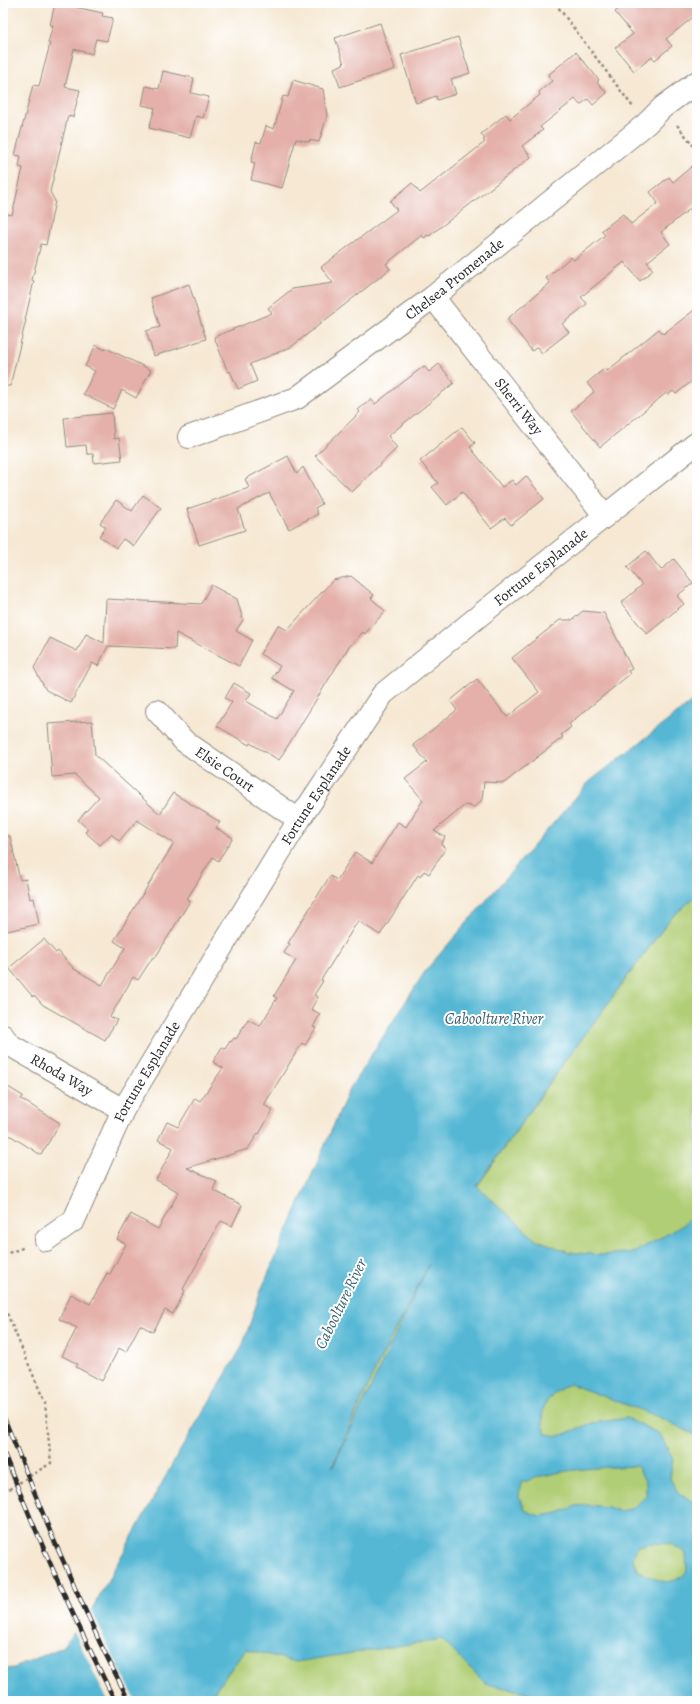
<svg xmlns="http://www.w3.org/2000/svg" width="700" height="1704" font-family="Alegreya,serif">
  <rect width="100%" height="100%" fill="#fff"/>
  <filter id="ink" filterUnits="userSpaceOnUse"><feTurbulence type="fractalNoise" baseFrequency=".025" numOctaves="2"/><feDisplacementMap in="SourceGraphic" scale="8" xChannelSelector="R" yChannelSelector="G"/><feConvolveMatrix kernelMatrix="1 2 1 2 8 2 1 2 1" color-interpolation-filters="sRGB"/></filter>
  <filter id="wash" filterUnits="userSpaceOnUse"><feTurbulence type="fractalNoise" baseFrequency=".012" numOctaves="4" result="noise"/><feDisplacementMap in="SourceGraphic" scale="16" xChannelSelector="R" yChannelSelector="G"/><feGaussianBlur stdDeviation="0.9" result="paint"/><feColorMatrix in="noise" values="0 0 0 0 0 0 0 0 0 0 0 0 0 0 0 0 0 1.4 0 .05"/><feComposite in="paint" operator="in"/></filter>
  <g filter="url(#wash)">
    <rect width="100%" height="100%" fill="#f6e8d3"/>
    <path fill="#b0ce75" stroke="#6e7c50" d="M 697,895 L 697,1701 L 207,1701 L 246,1649 L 322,1490 L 375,1370 L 441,1238 L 564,1063 L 670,919 Z"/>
    <path fill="#55b7d4" stroke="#407180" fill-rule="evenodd" d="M 697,698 L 697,895 L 670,919 L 564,1063 L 477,1186 L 535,1239 L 569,1252 L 602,1255 L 635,1252 L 683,1225 L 697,1213 L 697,1436 L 659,1417 L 570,1384 C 546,1396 537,1408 546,1434 L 559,1436 L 592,1423 L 627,1418 L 660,1434 L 673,1459 L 670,1478 L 679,1494 L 693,1501 L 697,1501 L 697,1701 L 569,1701 L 486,1684 L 441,1639 L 296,1662 L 246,1649 L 207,1701 L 3,1701 L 3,1669 L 14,1668 L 62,1647 L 92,1609 L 178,1454 L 242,1347 L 262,1288 L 350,1088 L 426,970 L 589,782 ZM 429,1264 L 333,1467 L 332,1467 L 375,1370 ZM 637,1466 L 646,1483 L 646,1496 L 634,1508 L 619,1511 L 608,1507 L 588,1505 L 576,1506 L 558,1513 L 540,1516 L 526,1511 L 519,1497 L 521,1483 C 561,1468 596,1468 637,1466 ZM 654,1543 L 670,1544 L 686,1553 L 687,1572 C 668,1589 659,1580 638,1571 L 633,1559 L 637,1546 Z"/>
    <path fill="#f6e8d3" d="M 91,1608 L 105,1640 L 136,1701 L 108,1701 L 83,1650 L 73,1629 Z"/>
    <g id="blocks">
      <path fill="#e4b0a9" d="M 55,3 L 103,13 L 102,16 L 113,18 L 107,41 L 96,39 L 92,54 L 74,49 L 65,87 L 80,90 L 73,117 L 68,116 L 50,192 L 55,201 L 46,245 L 41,244 L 32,280 L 34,281 L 25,320 L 26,320 L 10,386 L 3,386 L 3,213 L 12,215 L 23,168 L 19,167 L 21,156 L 15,155 L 33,85 L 39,86 L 50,44 L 48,43 L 53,25 L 50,25 Z
        M 626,3 L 697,3 L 697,14 L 666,39 L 672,46 L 655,60 L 652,57 L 634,71 L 615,48 L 633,34 L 615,12 Z
        M 380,23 L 395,69 L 340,87 L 334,68 L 344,64 L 335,38 Z
        M 458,37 L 470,73 L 451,79 L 456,94 L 437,100 L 436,96 L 416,103 L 401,55 Z
        M 576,52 L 599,80 L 597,82 L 607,93 L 593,105 L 588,99 L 580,105 L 575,99 L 540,127 L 543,130 L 522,146 L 531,157 L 429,236 L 428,235 L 424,238 L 422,235 L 386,264 L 390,269 L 291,347 L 250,364 L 257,381 L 238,389 L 230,371 L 228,372 L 214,337 L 272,313 L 268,308 L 292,289 L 333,283 L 321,267 L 397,210 L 390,201 L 412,183 L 420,193 L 485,142 L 483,140 L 485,139 L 481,134 L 506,114 L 510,119 L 540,95 L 539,92 L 552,81 L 548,75 Z
        M 163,71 L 194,78 L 191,93 L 209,97 L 203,118 L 196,116 L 190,138 L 149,128 L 155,108 L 142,105 L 146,86 L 159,89 Z
        M 293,80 L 323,89 L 327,116 L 319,142 L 309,140 L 309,142 L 296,139 L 282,188 L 251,180 L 255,163 L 251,162 L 256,142 L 261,143 L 266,126 L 274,129 L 283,96 L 288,97 Z
        M 697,162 L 697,203 L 661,232 L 670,244 L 647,262 L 653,270 L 640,281 L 624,262 L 581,297 L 587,304 L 562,324 L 569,332 L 542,353 L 537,347 L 532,351 L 507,319 L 550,283 L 546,278 L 571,257 L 574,260 L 605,235 L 601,231 L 623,214 L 631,224 L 658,203 L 650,192 L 669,177 L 673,182 Z
        M 189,284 L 206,339 L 154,356 L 146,331 L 160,327 L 151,298 Z
        M 697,308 L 697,377 L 676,394 L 673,391 L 668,395 L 666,393 L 600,447 L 571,411 L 594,392 L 587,383 L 605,368 L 607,371 L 659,329 L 663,334 Z
        M 96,345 L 105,350 L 106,348 L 151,370 L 136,398 L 122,390 L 113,409 L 83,394 L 95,371 L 85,366 Z
        M 439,364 L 454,383 L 388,436 L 397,448 L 352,492 L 315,456 L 360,412 L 358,410 L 371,399 L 375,404 L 424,366 L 429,372 Z
        M 112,413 L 114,439 L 119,438 L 122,460 L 94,463 L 93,454 L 87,454 L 86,445 L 67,447 L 64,418 Z
        M 462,427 L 475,443 L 470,447 L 502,487 L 512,480 L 516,485 L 526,476 L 544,499 L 511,525 L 505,518 L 491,528 L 462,492 L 447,505 L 432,487 L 438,483 L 420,461 Z
        M 288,456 L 297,474 L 303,467 L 322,504 L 315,508 L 318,514 L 289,529 L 269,493 L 238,509 L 245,530 L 199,545 L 187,509 L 249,488 L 245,479 Z
        M 143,495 L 161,508 L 134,546 L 123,539 L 116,548 L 99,536 L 106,527 L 100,523 L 116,500 L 132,511 Z
        M 646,551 L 661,570 L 674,559 L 693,583 L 677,596 L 684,604 L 647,634 L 621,603 L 642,585 L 627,567 Z
        M 351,576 L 374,595 L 371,598 L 385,611 L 365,634 L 363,632 L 348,648 L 279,760 L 250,743 L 249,745 L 217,726 L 232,702 L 225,698 L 234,683 L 251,693 L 246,701 L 277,719 L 294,691 L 272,678 L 280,666 L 260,654 L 278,625 L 287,630 L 333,580 Z
        M 211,585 L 237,599 L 243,620 L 236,631 L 252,640 L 239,666 L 176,633 L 175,649 L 108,646 L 98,666 L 92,663 L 71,703 L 46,690 L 34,668 L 50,638 L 77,651 L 86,634 L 104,643 L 106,599 L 201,604 Z
        M 583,611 L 604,613 L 632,669 L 628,671 L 630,674 L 569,724 L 571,727 L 561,735 L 563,737 L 504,783 L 484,782 L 482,800 L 474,807 L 465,805 L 434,831 L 445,837 L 441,845 L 446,848 L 429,874 L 424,871 L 420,877 L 418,875 L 380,935 L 358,921 L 321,980 L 323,981 L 314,995 L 318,997 L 311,1009 L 320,1014 L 313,1027 L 316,1028 L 305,1045 L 302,1043 L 264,1105 L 273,1110 L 259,1134 L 258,1133 L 248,1149 L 187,1168 L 217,1181 L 213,1190 L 242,1205 L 232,1226 L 221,1221 L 183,1289 L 185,1291 L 173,1314 L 165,1310 L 153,1332 L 140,1325 L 126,1352 L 119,1348 L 102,1381 L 76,1367 L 78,1364 L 62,1356 L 77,1328 L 59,1319 L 71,1294 L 90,1304 L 107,1273 L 110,1274 L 126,1244 L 117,1239 L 131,1214 L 158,1229 L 179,1192 L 156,1180 L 173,1148 L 158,1140 L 167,1122 L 178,1127 L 195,1098 L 200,1101 L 223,1068 L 213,1062 L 222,1047 L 225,1049 L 230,1041 L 231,1042 L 234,1038 L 236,1039 L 248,1019 L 260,1026 L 277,998 L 274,996 L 296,960 L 284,953 L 290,944 L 288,943 L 330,876 L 337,880 L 355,852 L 372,863 L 398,822 L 406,827 L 423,800 L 405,779 L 427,762 L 413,745 L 457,710 L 450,701 L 477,679 L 507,717 L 539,692 L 512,658 L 560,620 L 572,620 Z
        M 92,721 L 95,755 L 160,814 L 173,793 L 220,822 L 216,828 L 233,838 L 218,861 L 213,857 L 187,899 L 190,901 L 155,958 L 153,957 L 138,980 L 133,977 L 110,1017 L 117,1020 L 105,1040 L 43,1005 L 34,995 L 33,997 L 9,968 L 44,939 L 56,953 L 58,951 L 74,969 L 102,985 L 125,948 L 114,941 L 174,843 L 137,820 L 119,841 L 111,834 L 100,845 L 85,832 L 88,829 L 78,820 L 99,797 L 75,775 L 52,777 L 48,724 Z
        M 3,836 L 10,836 L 20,880 L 26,879 L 30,899 L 34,898 L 39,924 L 3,932 Z
        M 3,1084 L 23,1096 L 21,1099 L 60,1123 L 41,1155 L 3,1131 Z"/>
    </g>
  </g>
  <g filter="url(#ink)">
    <use href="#blocks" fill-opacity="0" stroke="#908a7f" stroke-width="1"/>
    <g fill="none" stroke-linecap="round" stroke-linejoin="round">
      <defs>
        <g id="minor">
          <path id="s1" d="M 433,297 L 605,516"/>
          <path id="s2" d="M 189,437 L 297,398 L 433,297 L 646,124 L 663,107 L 697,82"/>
          <path id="s3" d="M 157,711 L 184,741 L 299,820"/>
          <path id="s4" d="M 3,1036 L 10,1045 L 123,1110"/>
          <path id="s5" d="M 46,1240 L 74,1220 L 123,1110 L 299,820 L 383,694 L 485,611 L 697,443"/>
        </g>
      </defs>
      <use href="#minor" stroke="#908a7f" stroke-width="24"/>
      <path stroke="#908a7f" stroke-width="2.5" stroke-dasharray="3 3" stroke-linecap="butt" d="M 555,3 L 633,107
        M 677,125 L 697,150
        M 3,1255 L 25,1247
        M 3,1296 L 6,1311 L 45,1403 L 51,1463 L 3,1493"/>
      <use href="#minor" stroke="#fff" stroke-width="22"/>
      <defs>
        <path id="rail" d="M 3,1415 L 52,1536 L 100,1643 L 129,1701
          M 3,1451 C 37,1536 74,1619 115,1701"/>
      </defs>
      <use href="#rail" stroke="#2b2b2b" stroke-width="4.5"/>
      <use href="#rail" stroke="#fff" stroke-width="3" stroke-dasharray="9" stroke-linecap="butt"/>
    </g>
  </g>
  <g text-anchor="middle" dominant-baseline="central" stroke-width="4" stroke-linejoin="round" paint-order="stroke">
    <g font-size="15" fill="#2b2b2b" stroke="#fff">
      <text stroke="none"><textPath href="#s2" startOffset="312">Chelsea Promenade</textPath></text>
      <text stroke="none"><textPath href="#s1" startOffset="139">Sherri Way</textPath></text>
      <text stroke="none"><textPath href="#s5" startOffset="848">Fortune Esplanade</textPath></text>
      <text stroke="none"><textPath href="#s3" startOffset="90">Elsie Court</textPath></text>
      <text stroke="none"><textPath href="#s5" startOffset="524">Fortune Esplanade</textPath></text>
      <text stroke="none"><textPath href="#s5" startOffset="200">Fortune Esplanade</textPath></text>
      <text stroke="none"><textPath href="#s4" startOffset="71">Rhoda Way</textPath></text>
    </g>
    <g font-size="16" font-style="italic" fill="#3c636f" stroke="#fff">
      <text x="494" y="1019">Caboolture River</text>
      <text transform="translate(341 1304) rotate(-64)">Caboolture River</text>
    </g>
  </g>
  <rect width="700" height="1704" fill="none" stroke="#fff" stroke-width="16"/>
</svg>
